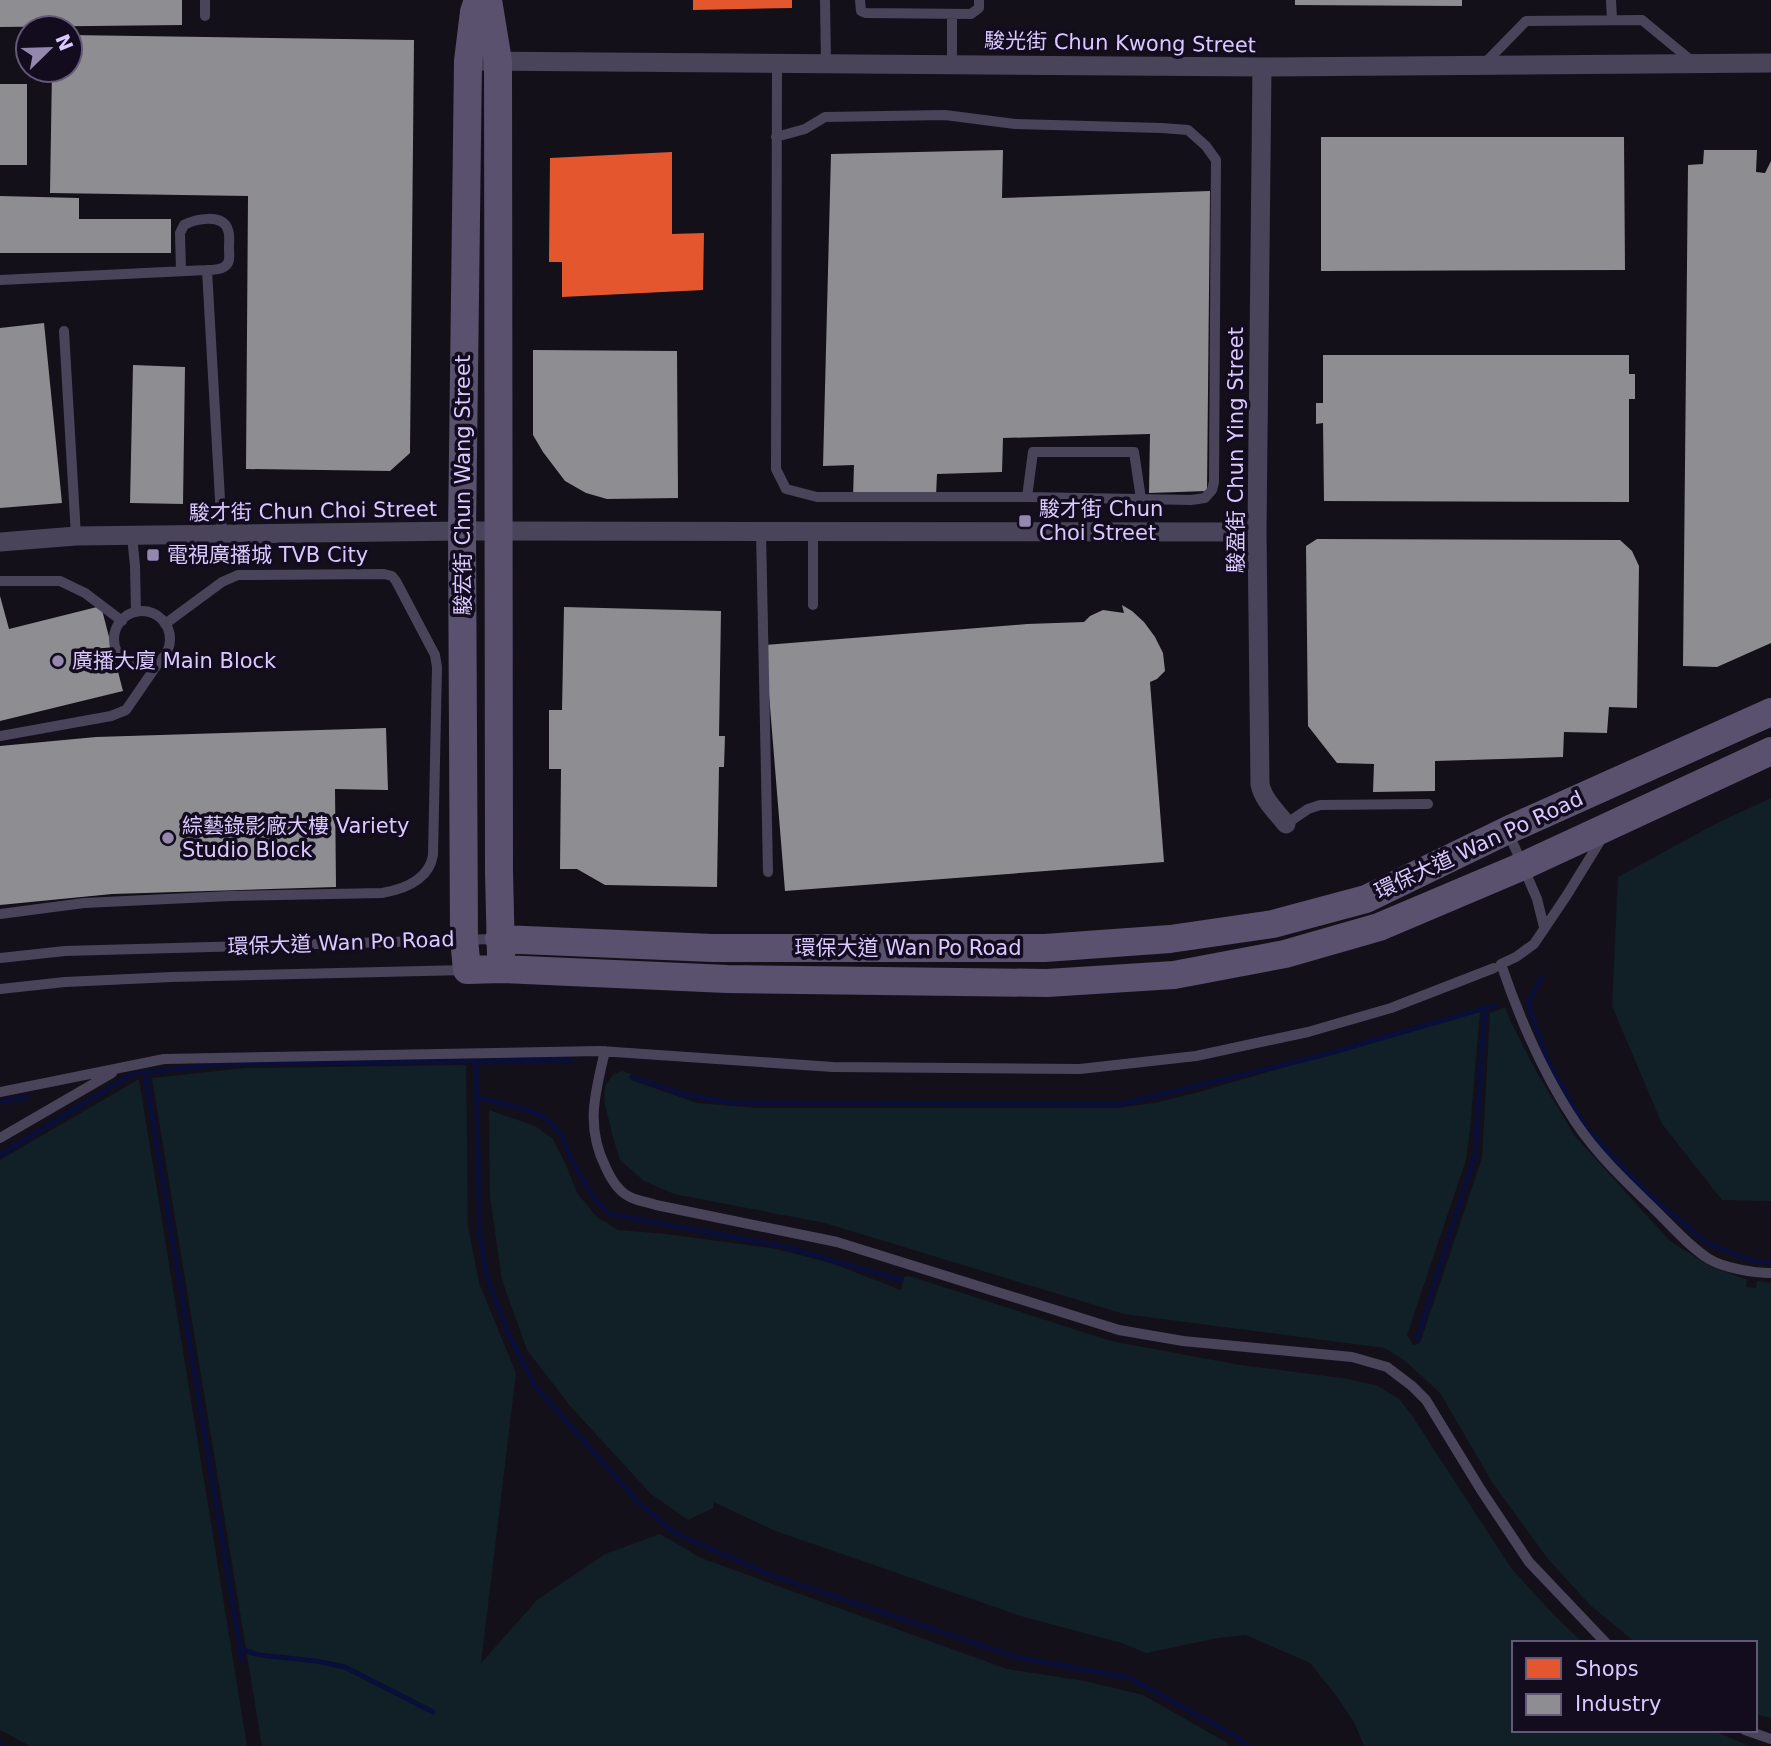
<svg xmlns="http://www.w3.org/2000/svg" width="1771" height="1746" font-family="'DejaVu Sans','Noto Sans TC',sans-serif">
  <rect width="100%" height="100%" fill="#14101a"/>
  <path fill="#102026" d="M 1771,798 L 1771,1201 L 1722,1200 L 1662,1124 L 1612,1006 L 1618,877 L 1717,823 Z
    M 1505,1007 L 1511,1022 L 1536,1071 L 1574,1135 L 1670,1241 L 1710,1266 L 1747,1280 L 1746,1287 L 1756,1288 L 1757,1281 L 1771,1283 L 1771,1718 L 1755,1714 L 1755,1643 L 1636,1643 L 1590,1605 L 1548,1559 L 1492,1482 L 1440,1393 L 1404,1360 L 1385,1348 L 1124,1314 L 825,1223 L 674,1194 L 644,1181 L 620,1160 L 612,1134 L 604,1099 L 605,1086 L 613,1075 L 622,1071 L 631,1074 L 631,1080 L 697,1103 L 757,1108 L 1117,1108 L 1154,1103 L 1195,1093 L 1480,1011 L 1470,1129 L 1466,1160 L 1407,1335 L 1413,1345 L 1420,1343 L 1482,1158 L 1490,1013 Z
    M 466,1065 L 468,1226 L 479,1283 L 516,1373 L 481,1663 L 537,1600 L 605,1554 L 660,1534 L 701,1558 L 1007,1669 L 1085,1681 L 1143,1695 L 1229,1744 L 1227,1746 L 262,1746 L 152,1078 L 245,1068 Z
    M 139,1079 L 247,1746 L 30,1746 L 0,1730 L 0,1160 Z
    M 489,1110 L 535,1126 L 553,1139 L 566,1165 L 577,1193 L 597,1217 L 618,1230 L 666,1234 L 776,1249 L 831,1263 L 901,1290 L 904,1277 L 909,1276 L 1111,1341 L 1240,1365 L 1342,1378 L 1376,1385 L 1399,1399 L 1411,1414 L 1511,1568 L 1552,1613 L 1583,1643 L 1514,1643 L 1514,1730 L 1712,1730 L 1749,1746 L 1364,1746 L 1355,1724 L 1338,1698 L 1310,1663 L 1246,1635 L 1218,1638 L 1146,1653 L 1122,1643 L 1024,1617 L 773,1530 L 714,1502 L 713,1508 L 688,1520 L 651,1494 L 571,1407 L 527,1350 L 502,1280 L 490,1196 Z"/>
  <path fill="#e4572e" d="M 693,0 L 792,0 L 792,8 L 693,10 Z
    M 672,152 L 672,234 L 704,233 L 703,290 L 562,297 L 562,262 L 549,262 L 550,158 Z"/>
  <path fill="#8d8d92" d="M 0,0 L 182,0 L 182,25 L 0,27 Z
    M 1295,0 L 1462,0 L 1462,6 L 1295,5 Z
    M 70,35 L 414,40 L 410,453 L 390,471 L 246,469 L 248,196 L 50,193 L 52,70 L 70,70 Z
    M 0,84 L 27,84 L 27,165 L 0,165 Z
    M 1321,137 L 1624,137 L 1625,270 L 1321,271 Z
    M 1003,150 L 1002,198 L 1210,191 L 1207,491 L 1149,493 L 1150,434 L 1003,438 L 1002,472 L 937,474 L 936,496 L 853,498 L 854,465 L 823,466 L 831,154 Z
    M 1704,150 L 1757,150 L 1756,172 L 1765,173 L 1771,161 L 1771,643 L 1717,667 L 1683,666 L 1688,165 L 1703,164 Z
    M 0,196 L 79,198 L 79,219 L 171,219 L 171,253 L 0,253 Z
    M 44,323 L 62,503 L 0,508 L 0,328 Z
    M 533,350 L 677,351 L 678,498 L 607,499 L 586,493 L 565,481 L 543,452 L 533,435 Z
    M 1323,355 L 1629,355 L 1629,374 L 1635,374 L 1635,399 L 1629,399 L 1629,502 L 1324,501 L 1323,423 L 1316,424 L 1316,403 L 1323,403 Z
    M 133,365 L 185,367 L 183,504 L 130,503 Z
    M 1317,539 L 1620,540 L 1632,551 L 1639,566 L 1637,708 L 1609,707 L 1607,733 L 1564,732 L 1563,757 L 1435,761 L 1435,791 L 1373,792 L 1374,764 L 1337,763 L 1308,726 L 1306,546 Z
    M 0,596 L 9,629 L 101,606 L 123,691 L 0,721 Z
    M 1122,605 L 1132,611 L 1144,622 L 1155,637 L 1163,653 L 1165,671 L 1157,679 L 1150,682 L 1164,862 L 785,891 L 765,645 L 1027,624 L 1084,622 L 1090,616 L 1103,610 L 1124,613 Z
    M 564,607 L 721,611 L 719,736 L 725,736 L 724,767 L 719,767 L 717,887 L 605,885 L 577,869 L 560,869 L 561,769 L 549,769 L 549,710 L 562,710 Z
    M 386,728 L 388,790 L 335,789 L 336,887 L 112,894 L 0,905 L 0,746 L 96,737 Z"/>
  <g fill="none" stroke-linecap="round" stroke-linejoin="round">
    <path stroke="#090f38" stroke-width="5" d="M 1542,977 L 1528,1003 L 1549,1065 L 1587,1129 L 1647,1193 L 1707,1243 L 1753,1261 L 1771,1262
      M 476,1061 L 480,1238 L 487,1277 L 510,1337 L 535,1386 L 638,1502 L 675,1533 L 768,1574 L 1017,1657 L 1130,1678 L 1232,1734 L 1248,1746
      M 145,1073 L 242,1660
      M 632,1077 L 683,1094 L 734,1103 L 1122,1104 L 1323,1055 L 1496,1005
      M 477,1097 L 534,1112 L 550,1122 L 562,1136 L 571,1159 L 596,1201 L 610,1214 L 782,1246 L 901,1280
      M 0,1102 L 28,1097
      M 0,1155 L 132,1074 L 222,1064 L 571,1060
      M 1417,1339 L 1475,1155 L 1485,1008
      M 241,1649 L 259,1655 L 316,1661 L 345,1667 L 433,1712
      M 0,1743 L 5,1746"/>
    <path stroke="#4a445b" stroke-width="10" d="M 825,0 L 826,64
      M 860,0 L 861,11 L 866,13 L 971,14 L 979,8 L 979,0
      M 1611,0 L 1612,20
      M 205,16 L 205,0
      M 1485,63 L 1526,21 L 1642,20 L 1693,62
      M 952,64 L 952,14
      M 776,137 L 805,129 L 825,117 L 945,115 L 1015,124 L 1162,128 L 1188,130 L 1206,146 L 1216,160 L 1214,482 L 1212,490 L 1205,498 L 1191,500 L 1027,497 L 817,497 L 786,489 L 776,469 L 777,63
      M 207,270 L 222,535
      M 0,280 L 207,270 C 212,270 219,270 224,267 C 231,263 229,255 229,247 C 229,242 230,235 228,230 C 223,213 195,219 184,225 L 180,233 L 181,271
      M 64,331 L 76,536
      M 1027,497 L 1033,452 L 1134,452 L 1141,499
      M 761,531 L 768,872
      M 813,531 L 813,605
      M 132,536 L 135,566 L 136,612
      M 0,581 L 60,581 L 85,593 L 122,621
      M114 639a28 28 0 1 1 56 0a28 28 0 1 1-56 0Z
      M 0,736 L 111,716 L 126,710 L 159,662
      M 1286,824 L 1308,809 L 1320,805 L 1428,804
      M 1509,834 L 1537,899 L 1544,927
      M 1602,838 L 1567,895 L 1534,944 L 1516,957 L 1501,964 C 1520,1020 1543,1074 1576,1123 C 1596,1153 1624,1180 1650,1205 C 1669,1223 1687,1245 1709,1259 C 1724,1268 1754,1273 1771,1273
      M 0,914 L 84,903 L 230,896 L 382,893 C 405,889 429,880 433,855 L 437,667 L 435,655 L 396,581 L 392,576 L 384,574 L 238,575 L 222,582 L 165,624
      M 0,958 L 65,951 L 496,939
      M 0,989 L 65,982 L 172,977 L 466,970
      M 605,1051 C 595,1094 585,1126 606,1168 C 611,1179 619,1192 630,1197 C 638,1201 647,1202 656,1205 L 837,1242 L 1119,1330 L 1183,1341 L 1352,1357 L 1387,1367 L 1412,1386 L 1426,1400 L 1481,1490 L 1529,1562 L 1606,1643
      M 0,1092 L 164,1059 L 600,1051 L 833,1067 L 1080,1069 L 1196,1056 L 1308,1032 L 1391,1008 L 1494,968
      M 0,1138 L 112,1073
      M 1745,1730 L 1771,1739"/>
    <path stroke="#4a445b" stroke-width="19" d="M 468,61 L 1262,67 L 1771,63
      M 1262,67 L 1257,532 L 1260,784 C 1263,800 1276,811 1286,824
      M 0,542 L 76,536 L 462,531 L 1257,532"/>
    <path stroke="#59516e" stroke-width="28" d="M 478,0 L 474,12 L 468,61 L 462,531 L 464,939 L 467,970 L 502,969 L 727,979 L 1047,983 L 1174,975 L 1285,954 L 1379,927 L 1523,866 L 1771,751
      M 488,0 L 498,61 L 499,872 L 501,956
      M 499,939 L 713,948 L 1045,948 L 1170,939 L 1273,924 L 1366,899 L 1508,830 L 1771,712"/>
  </g>
  <g fill="#9588af" stroke="#130c1e" stroke-width="2.5">
    <rect x="1018" y="514" width="14" height="14" rx="3.5"/>
    <rect x="146" y="548" width="14" height="14" rx="3.5"/>
    <circle cx="58" cy="661" r="7"/>
    <circle cx="168" cy="838" r="7"/>
  </g>
  <g text-anchor="middle" dominant-baseline="central" stroke-width="7" stroke-linejoin="round" paint-order="stroke">
    <g font-size="21" fill="#dbc9ff" stroke="#130c1e">
      <text transform="translate(1120 43) rotate(1)">駿光街 Chun Kwong Street</text>
      <text transform="translate(1236 450) rotate(-90)">駿盈街 Chun Ying Street</text>
      <text transform="translate(463 485) rotate(-90)">駿宏街 Chun Wang Street</text>
      <text transform="translate(313 511) rotate(-1)">駿才街 Chun Choi Street</text>
      <text transform="translate(1479 845) rotate(-25)">環保大道 Wan Po Road</text>
      <text transform="translate(341 943) rotate(-2)">環保大道 Wan Po Road</text>
      <text x="908" y="948">環保大道 Wan Po Road</text>
    </g>
    <g font-size="21" fill="#dbc9ff" stroke="#130c1e" text-anchor="start">
      <text x="1039" y="509">駿才街 Chun<tspan x="1039" dy="24">Choi Street</tspan></text>
      <text x="167" y="555">電視廣播城 TVB City</text>
      <text x="72" y="661">廣播大廈 Main Block</text>
      <text x="182" y="826">綜藝錄影廠大樓 Variety<tspan x="182" dy="24">Studio Block</tspan></text>
    </g>
  </g>
  <rect x="1512" y="1641" width="245" height="91" fill="#130c1e" stroke="#635878" stroke-width="2"/>
  <rect x="1526" y="1658" width="35" height="21" fill="#e4572e" stroke="#635878" stroke-width="2"/>
  <text x="1575" y="1676" font-size="21" fill="#dbc9ff">Shops</text>
  <rect x="1526" y="1694" width="35" height="21" fill="#8d8d92" stroke="#635878" stroke-width="2"/>
  <text x="1575" y="1711" font-size="21" fill="#dbc9ff">Industry</text>
  <g transform="translate(49 49) rotate(67)"><circle r="33" fill="#130c1e" stroke="#635878" stroke-width="2"/>
  <path d="M0-5L12 26L0 18L-12 26Z" fill="#9588af"/>
  <text y="-10" font-size="19" font-weight="bold" text-anchor="middle" fill="#dbc9ff">N</text>
  </g>
</svg>
